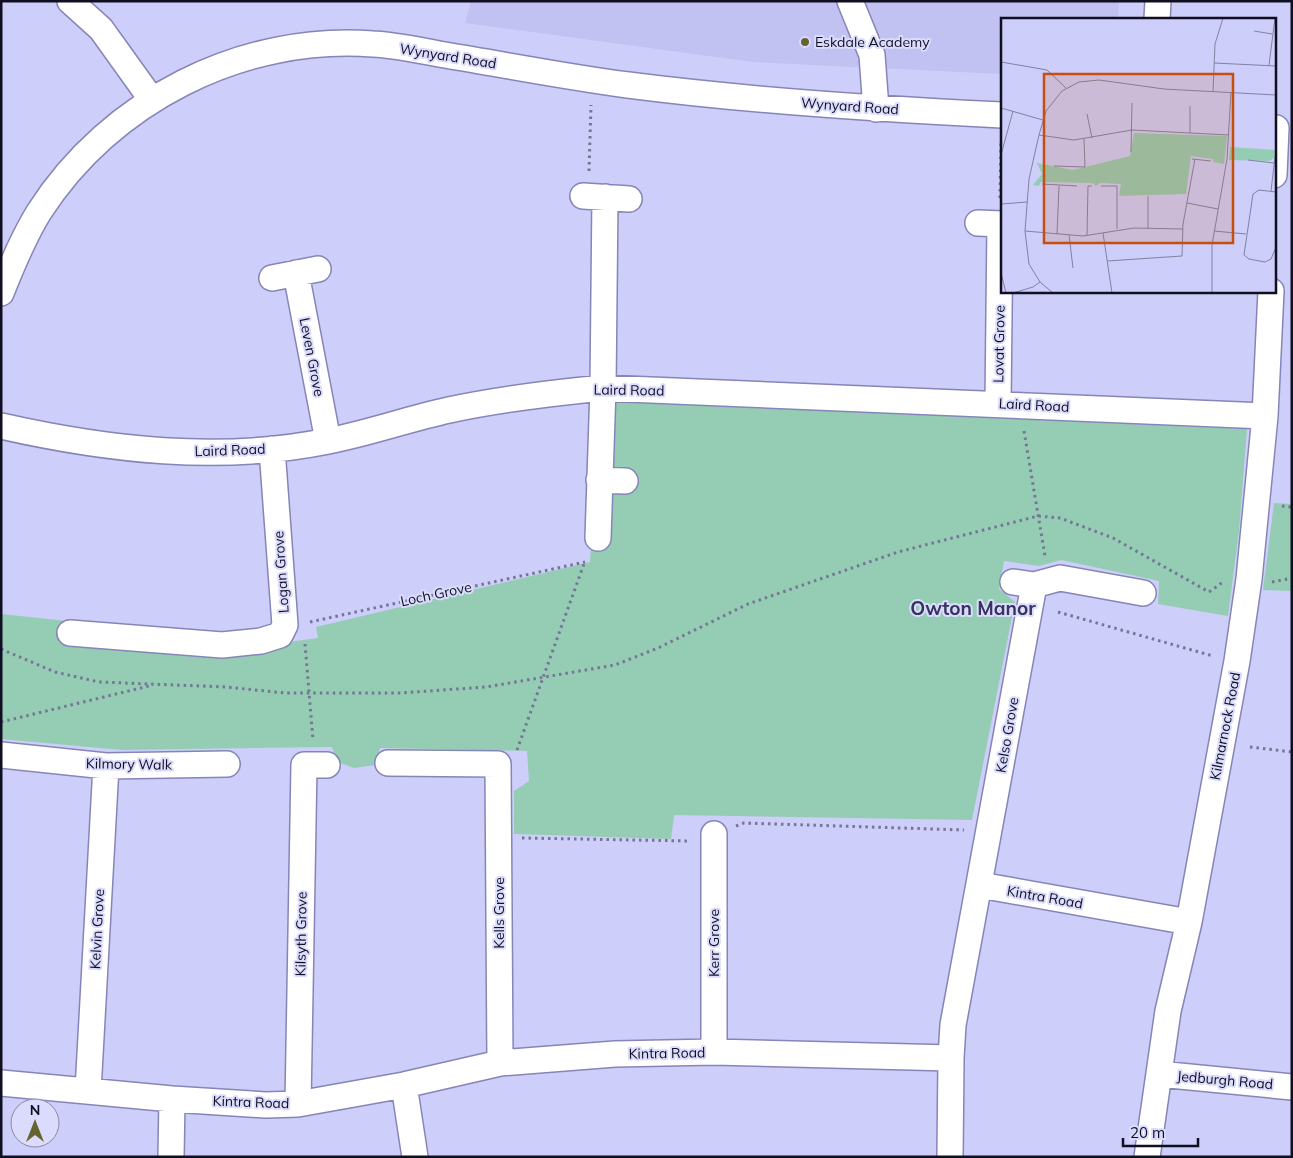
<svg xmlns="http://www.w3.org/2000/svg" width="1293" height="1158" font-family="Mulish,sans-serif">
  <rect width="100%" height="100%" fill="#cdcef9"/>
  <path fill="#c1c1f2" d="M 471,1 L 1119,1 L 1118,19 L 1002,19 L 1002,74 L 753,62 L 465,23 Z"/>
  <path fill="#95cdb4" d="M 613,402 L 1247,429 L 1239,531 L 1228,616 L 1158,604 L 1159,581 L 1061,560 L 1039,566 L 1004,561 L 999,589 L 1015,602 L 972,820 L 674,815 L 671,839 L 514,834 L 514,791 L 529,781 L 527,751 L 380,748 L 375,765 L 354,768 L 338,762 L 332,747 L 122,750 L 1,739 L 1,614 L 67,621 L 62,640 L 200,654 L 318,638 L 316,627 L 590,562 L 591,546 Z
    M 1274,503 L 1292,504 L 1292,591 L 1263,590 Z"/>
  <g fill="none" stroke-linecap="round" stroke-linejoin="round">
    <defs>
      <path id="minor" d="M 70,1 L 101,29 L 152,100
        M 850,1 L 872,55 L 876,109
        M 1157,19 L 1158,1
        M 1274,175 L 1276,128
        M 583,196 L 629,199
        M 978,223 L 1002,224
        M 296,273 L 328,441
        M 272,278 L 318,269
        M 1,293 C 12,265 23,238 39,212 C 110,101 242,34 373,44 C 397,45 422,51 445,55 C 506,65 567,77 628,85 C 752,101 877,109 1002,115
        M 998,404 L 1000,224
        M 1,426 C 107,450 220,463 328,441 C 369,433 408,419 449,410 C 500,399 551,393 603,388 L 1265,416
        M 599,480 L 625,481
        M 598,538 L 603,388 L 605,197
        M 1013,582 L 1034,585 L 1060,578 L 1143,593
        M 70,633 L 222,645 L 261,641 L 280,635 L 285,625 L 272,449
        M 1,755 L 106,766 L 227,764
        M 388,763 L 498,764 L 500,1063
        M 980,885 L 1189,922
        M 714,1052 L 714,834
        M 1159,1074 L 1292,1087
        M 1,1083 L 172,1099 L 266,1105 L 298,1104 L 404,1085 L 500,1063 L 615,1054 L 714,1052 L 951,1058
        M 404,1085 L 415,1157
        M 88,1091 L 106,766
        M 298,1104 L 304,765 L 327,765
        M 171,1157 L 172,1099
        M 950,1157 L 951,1058 L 953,1025 L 1034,585
        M 1147,1157 L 1168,1011 L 1189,922 L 1237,661 L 1249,579 L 1265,416 L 1271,291"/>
    </defs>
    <use href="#minor" stroke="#8685b8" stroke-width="28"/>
    <path stroke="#757595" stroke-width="3" stroke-dasharray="2.5 4" stroke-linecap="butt" d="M 589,171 L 591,105
      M 1000,198 L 1001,140
      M 1024,431 L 1045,556
      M 1282,506 L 1292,507
      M 1272,582 L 1292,578
      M 1058,612 L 1213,656
      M 310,622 L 585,562
      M 305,644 L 313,740
      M 1,649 L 55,672 L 99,682 L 226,687 L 285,693 L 400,693 L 486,687 L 615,665 L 658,648 L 748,604 L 898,552 L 1038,516 L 1060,518 L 1113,538 L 1209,592 L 1223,582
      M 1,722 L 149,686
      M 1250,747 L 1292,752
      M 517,750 L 585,561
      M 736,826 L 744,823 L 964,830
      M 522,838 L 690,841"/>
    <use href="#minor" stroke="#fff" stroke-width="25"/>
  </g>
  <circle fill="#676330" stroke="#dbdcfd" stroke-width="2" cx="805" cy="42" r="5"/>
  <g text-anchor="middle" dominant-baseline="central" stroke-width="4" stroke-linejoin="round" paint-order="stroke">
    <g font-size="14" fill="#100f22" stroke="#dbdcfd" text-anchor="start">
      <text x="815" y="42">Eskdale Academy</text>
    </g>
    <g font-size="14" fill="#100f22" stroke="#dbdcfd">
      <text transform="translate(448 56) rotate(9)">Wynyard Road</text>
      <text transform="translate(850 106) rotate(4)">Wynyard Road</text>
      <text transform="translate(999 344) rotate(-89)">Lovat Grove</text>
      <text transform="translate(312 357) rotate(79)">Leven Grove</text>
      <text transform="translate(629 390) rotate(1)">Laird Road</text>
      <text transform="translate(1034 405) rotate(3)">Laird Road</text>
      <text transform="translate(230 450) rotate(-2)">Laird Road</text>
      <text transform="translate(281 572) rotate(-94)">Logan Grove</text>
      <text transform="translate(436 594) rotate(-12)">Loch Grove</text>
      <text transform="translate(1225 726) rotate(-79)">Kilmarnock Road</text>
      <text transform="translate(1007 735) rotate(-80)">Kelso Grove</text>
      <text transform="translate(129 764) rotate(1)">Kilmory Walk</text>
      <text transform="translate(1045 897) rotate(10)">Kintra Road</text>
      <text transform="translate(499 913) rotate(-90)">Kells Grove</text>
      <text transform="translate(97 929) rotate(-87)">Kelvin Grove</text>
      <text transform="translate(301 934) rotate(-89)">Kilsyth Grove</text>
      <text transform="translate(714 943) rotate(-90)">Kerr Grove</text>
      <text transform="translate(667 1053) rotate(-1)">Kintra Road</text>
      <text transform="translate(1225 1080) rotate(5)">Jedburgh Road</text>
      <text transform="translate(251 1102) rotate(2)">Kintra Road</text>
    </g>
    <g font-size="19" font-weight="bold" fill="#36335f" stroke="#dbdcfd">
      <text x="973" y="608">Owton Manor</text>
    </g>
  </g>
  <g transform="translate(1001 18)">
    <rect width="275" height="275" fill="#cdcef9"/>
    <path d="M 133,115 L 226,118 L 223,146 L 212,144 L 212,141 L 190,138 L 185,176 L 118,178 L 120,166 L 99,165 L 95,168 L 91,165 L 40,164 L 38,168 L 32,167 L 41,156 L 36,145 L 72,152 L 129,138 ZM 229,129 L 275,132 L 275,138 L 269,143 L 228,142 Z" fill="#95cdb4"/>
    <path fill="none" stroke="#8182a3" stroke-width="1" d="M 253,13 L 271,16M 0,44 L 46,52 L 65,70M 213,45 L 275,48M 268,47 L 274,0M 212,73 L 214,26 L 222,0M 0,90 L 42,102M 86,96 L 91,120M 189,115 L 189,88M 38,117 L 73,122 L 131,112 L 228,117M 130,134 L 131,85M 0,137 L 12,93M 191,141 L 210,143M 247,142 L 273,145M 53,148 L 84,149 L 83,121M 41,166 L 76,168M 100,168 L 116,168 L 116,211M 270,173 L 274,139M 275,174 L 258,172 L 252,176 L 243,237 L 248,241 L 264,244 L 270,241 L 275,229M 186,185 L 217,191M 0,186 L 26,184M 147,210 L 147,178M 24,213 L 82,218 L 133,210 L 182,211M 213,213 L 245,216M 102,215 L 111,275M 56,216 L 58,168M 68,217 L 72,250M 86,217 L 87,168 L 91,168M 106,243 L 181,238 L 182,206 L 194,141M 0,255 L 5,275M 12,275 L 32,269 L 39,264M 52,275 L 39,264 L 28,246 L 24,213 L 28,161 L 38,117 L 45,93 L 61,73 L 78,64 L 98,62 L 163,71 L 275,77M 211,275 L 211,227 L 226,141 L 230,74"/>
    <path fill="#c84e0f" fill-opacity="0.15" stroke="#c84e0f" stroke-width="2.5" d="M 43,56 L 232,56 L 232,225 L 43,225 Z"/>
    <rect width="275" height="275" fill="none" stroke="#100f22" stroke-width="2.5"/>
  </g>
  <rect width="1293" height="1158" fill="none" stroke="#100f22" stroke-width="5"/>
  <g transform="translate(35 1123)"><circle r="24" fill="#dbdcfd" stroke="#8a8aa5"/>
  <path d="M0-4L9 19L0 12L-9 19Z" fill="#676330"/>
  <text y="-8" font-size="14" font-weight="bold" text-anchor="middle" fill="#100f22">N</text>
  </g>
  <path d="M1123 1138v8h75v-8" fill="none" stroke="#100f22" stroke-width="2.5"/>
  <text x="1130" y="1138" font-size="15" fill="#100f22" stroke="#dbdcfd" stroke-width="4" paint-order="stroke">20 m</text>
</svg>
